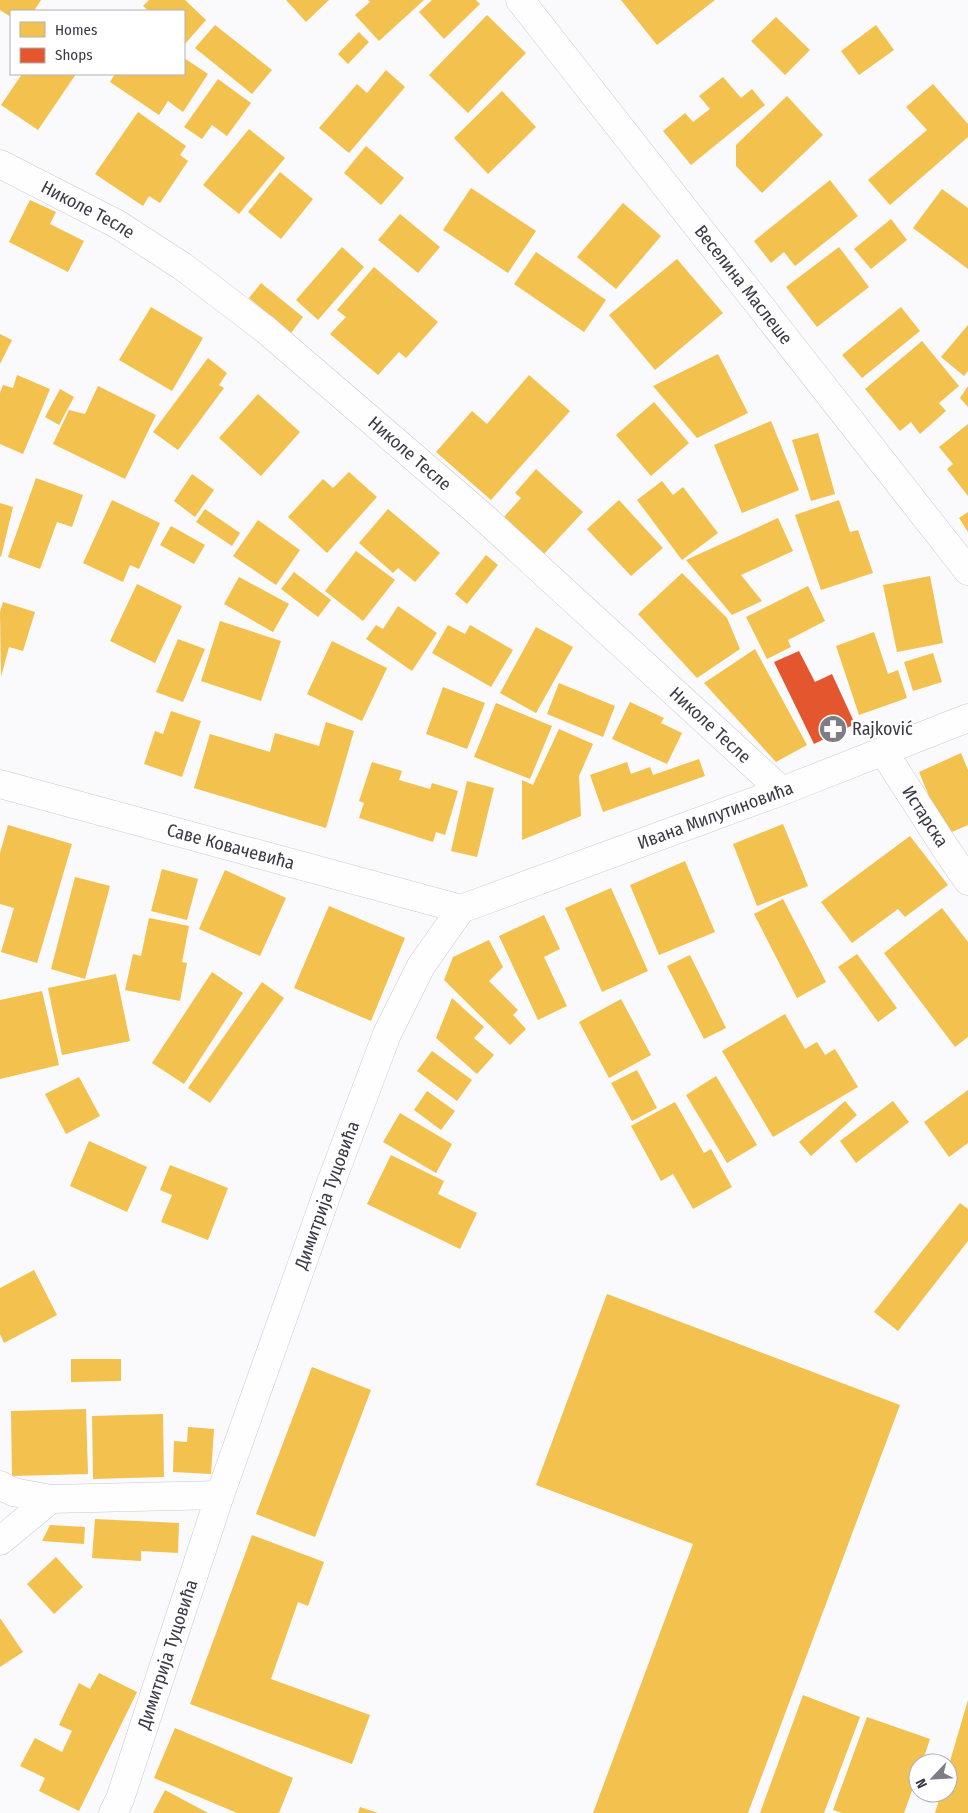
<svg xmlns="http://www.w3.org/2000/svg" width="968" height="1813" font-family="'Fira Sans Condensed',sans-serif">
  <rect width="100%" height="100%" fill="#faf9fc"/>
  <path fill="#f2c14e" d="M 0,0 L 41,0 L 34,11 L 11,11 L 11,17 L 0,10 Z
    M 149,0 L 185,0 L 206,20 L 184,45 L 184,11 L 149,11 L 143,6 Z
    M 286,0 L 329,0 L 306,22 Z
    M 368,0 L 424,0 L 379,41 L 355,15 L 370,2 Z
    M 432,0 L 476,0 L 480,4 L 444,39 L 419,12 Z
    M 621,0 L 715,0 L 657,45 Z
    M 487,15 L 526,53 L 468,113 L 429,75 Z
    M 776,17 L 810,50 L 785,75 L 751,41 Z
    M 215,25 L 272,70 L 252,94 L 195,48 Z
    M 876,25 L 894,50 L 859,75 L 841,51 Z
    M 359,32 L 369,42 L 348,64 L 338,54 Z
    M 184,58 L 208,74 L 183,112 L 168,101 L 159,115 L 110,82 L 115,74 L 184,74 Z
    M 386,70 L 405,87 L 349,153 L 319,128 L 357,84 L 367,93 Z
    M 22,74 L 76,74 L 38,130 L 1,105 Z
    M 723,77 L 741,98 L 752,89 L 765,105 L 691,165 L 663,131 L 685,113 L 693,122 L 710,109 L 699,96 Z
    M 218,79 L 251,103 L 227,136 L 212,125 L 202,139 L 184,127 Z
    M 933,84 L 968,124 L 968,137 L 890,205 L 868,180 L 927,130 L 906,107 Z
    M 502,91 L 536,127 L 488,174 L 454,138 Z
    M 787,96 L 823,135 L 762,193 L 736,166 L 736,145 Z
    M 138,112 L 186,146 L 180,155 L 188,161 L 160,203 L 149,196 L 143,206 L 95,174 Z
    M 249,129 L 285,158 L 239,214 L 203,185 Z
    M 366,146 L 404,178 L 381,205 L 344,173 Z
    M 280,172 L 313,199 L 281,239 L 248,212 Z
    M 830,180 L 858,216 L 795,266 L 784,252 L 771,263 L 754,241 Z
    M 471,188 L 536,231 L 508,273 L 443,230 Z
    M 942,189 L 968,208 L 968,269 L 913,228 Z
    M 30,200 L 56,212 L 50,224 L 84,241 L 68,272 L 9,242 Z
    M 623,203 L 661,236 L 616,289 L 577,257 Z
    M 400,214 L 440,247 L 418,273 L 378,240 Z
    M 891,219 L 907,240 L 871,269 L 854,249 Z
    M 342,247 L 364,267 L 318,320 L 296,300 Z
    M 839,247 L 869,287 L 817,327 L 786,287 Z
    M 536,252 L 606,300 L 584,332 L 514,284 Z
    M 677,259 L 723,313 L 655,370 L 609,315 Z
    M 374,267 L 438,322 L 406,358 L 399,352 L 378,375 L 330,334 L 346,317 L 337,310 Z
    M 261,283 L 303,317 L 291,333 L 249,298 Z
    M 151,307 L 203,338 L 172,391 L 119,360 Z
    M 901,307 L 920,331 L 862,378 L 842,355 Z
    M 968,325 L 968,371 L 964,376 L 941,357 Z
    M 0,334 L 12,340 L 0,364 Z
    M 922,341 L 959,386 L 939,403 L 946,411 L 920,434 L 911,422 L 900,431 L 865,389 Z
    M 718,354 L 748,413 L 697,438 L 653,386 Z
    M 208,358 L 227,373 L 219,385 L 224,388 L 178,450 L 153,432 Z
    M 17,375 L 50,389 L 23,454 L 0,444 L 0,393 L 3,385 L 13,388 Z
    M 529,375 L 570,411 L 491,500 L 436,452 L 472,411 L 487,424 Z
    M 98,386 L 156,415 L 125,479 L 53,444 L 69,410 L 85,414 Z
    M 968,386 L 968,407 L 960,398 Z
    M 60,389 L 74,397 L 59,425 L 45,417 Z
    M 258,394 L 300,432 L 261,476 L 219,438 Z
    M 654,402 L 689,443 L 651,476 L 616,435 Z
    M 771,421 L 799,490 L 742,513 L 714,445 Z
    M 968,424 L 968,496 L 947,469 L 953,464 L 939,447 Z
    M 818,433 L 835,494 L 811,501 L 792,440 Z
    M 536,469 L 583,512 L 543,555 L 504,517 L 521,498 L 515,493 Z
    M 349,472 L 377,497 L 327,553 L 288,517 L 323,479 L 333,488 Z
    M 192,474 L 214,490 L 195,517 L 174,501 Z
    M 36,478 L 83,495 L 72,527 L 57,522 L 40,569 L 8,557 Z
    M 662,481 L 673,495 L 683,487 L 718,533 L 682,560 L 637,500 Z
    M 112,500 L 160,523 L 139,569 L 130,565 L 123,582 L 83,563 Z
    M 619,500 L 663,548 L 631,576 L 587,529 Z
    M 839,500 L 850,532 L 858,530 L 873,573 L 821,590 L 795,515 Z
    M 0,503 L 13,507 L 1,557 L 0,556 Z
    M 205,509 L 240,533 L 232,546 L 196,522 Z
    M 388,509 L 440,553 L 415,582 L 398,568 L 393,573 L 359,543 Z
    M 968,512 L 968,532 L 959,518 Z
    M 778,518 L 793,551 L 741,575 L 762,601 L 732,615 L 686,560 Z
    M 258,520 L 300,550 L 276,585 L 233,556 Z
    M 171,526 L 205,545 L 194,564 L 160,545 Z
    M 356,551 L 395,580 L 363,621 L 325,591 Z
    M 486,555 L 498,565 L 467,604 L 455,594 Z
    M 294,572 L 331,600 L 318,617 L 281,589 Z
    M 682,573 L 727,618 L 740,649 L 697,678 L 638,614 Z
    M 930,576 L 943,643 L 897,652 L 883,585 Z
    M 239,577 L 289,604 L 273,632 L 224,604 Z
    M 137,584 L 182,606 L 155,663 L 110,641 Z
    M 808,586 L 825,621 L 788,640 L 791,647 L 767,659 L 746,617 Z
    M 3,602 L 35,612 L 23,651 L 9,647 L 1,677 L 0,612 Z
    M 398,606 L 437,633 L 412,671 L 366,639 L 376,625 L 383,629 Z
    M 220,621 L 281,641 L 261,701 L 201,681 Z
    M 448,625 L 465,634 L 470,625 L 513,650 L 491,687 L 432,653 Z
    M 536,627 L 573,647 L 536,713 L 500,693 Z
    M 874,632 L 888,674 L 898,670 L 907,698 L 859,715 L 836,646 Z
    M 178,639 L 205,649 L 183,702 L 156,692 Z
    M 332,641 L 387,668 L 362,721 L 307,694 Z
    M 755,649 L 807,745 L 776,762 L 704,683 Z
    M 933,653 L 942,682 L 913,691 L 904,662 Z
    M 559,683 L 615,706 L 603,737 L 547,714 Z
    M 443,687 L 485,703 L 467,749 L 426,734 Z
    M 630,702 L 664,718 L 661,723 L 682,733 L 667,764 L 612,739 Z
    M 496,703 L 552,726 L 530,779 L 474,757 Z
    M 171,711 L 201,721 L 182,777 L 144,764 L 155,731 L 163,734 Z
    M 326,722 L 354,731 L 326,828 L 194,788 L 210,734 L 270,752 L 275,733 L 319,746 Z
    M 559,729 L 593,744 L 579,776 L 581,816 L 522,840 L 522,780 L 533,785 Z
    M 961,753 L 968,770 L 968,825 L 945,835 L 919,772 Z
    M 699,759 L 705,776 L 603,812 L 590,775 L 627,762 L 631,774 L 650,767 L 653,775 Z
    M 372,762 L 402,771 L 399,780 L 430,789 L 432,783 L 458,791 L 445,835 L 436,832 L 433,842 L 359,818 L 364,803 L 359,801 Z
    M 467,781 L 494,788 L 477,857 L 451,851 Z
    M 783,824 L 808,886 L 757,906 L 733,844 Z
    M 8,825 L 72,844 L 37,963 L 1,952 L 14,908 L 0,904 L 0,853 Z
    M 910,836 L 948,885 L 905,917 L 898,909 L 852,943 L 821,902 Z
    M 685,861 L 715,932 L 659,955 L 630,885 Z
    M 162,869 L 198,879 L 187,920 L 151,911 Z
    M 225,870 L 286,898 L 260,956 L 199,929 Z
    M 75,877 L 110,886 L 85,979 L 51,969 Z
    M 611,888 L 648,971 L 602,992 L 565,908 Z
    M 783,899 L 826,982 L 797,998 L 754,914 Z
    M 329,906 L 405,938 L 371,1021 L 294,988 Z
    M 942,908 L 968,942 L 968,1037 L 955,1047 L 884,953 Z
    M 544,915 L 560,949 L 544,957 L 567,1006 L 538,1020 L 499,936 Z
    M 149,918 L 189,926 L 182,962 L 187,963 L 180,1001 L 125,990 L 133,954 L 141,956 Z
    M 489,940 L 503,967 L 489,981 L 518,1010 L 513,1015 L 526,1029 L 510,1045 L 444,980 L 453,957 Z
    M 857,954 L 897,1008 L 878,1022 L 838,967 Z
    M 690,955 L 726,1028 L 704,1039 L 667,966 Z
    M 212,972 L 243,993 L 184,1084 L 152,1063 Z
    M 116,974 L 130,1041 L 62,1055 L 48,988 Z
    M 262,982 L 284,998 L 210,1103 L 188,1088 Z
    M 42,991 L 59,1065 L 0,1079 L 0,1000 Z
    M 452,998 L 484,1027 L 474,1038 L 494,1055 L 477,1074 L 436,1038 Z
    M 621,999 L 651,1055 L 609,1078 L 579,1022 Z
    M 785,1014 L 805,1049 L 817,1042 L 825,1055 L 835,1049 L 858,1087 L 773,1137 L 722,1051 Z
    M 432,1051 L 472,1080 L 457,1101 L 417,1071 Z
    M 637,1070 L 657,1108 L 632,1121 L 611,1083 Z
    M 716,1076 L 757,1145 L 727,1163 L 686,1095 Z
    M 79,1077 L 100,1116 L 66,1134 L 45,1094 Z
    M 968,1090 L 968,1143 L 949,1157 L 924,1122 Z
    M 427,1091 L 455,1111 L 441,1130 L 414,1110 Z
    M 845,1101 L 857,1115 L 811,1156 L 799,1142 Z
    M 893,1101 L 909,1122 L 856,1163 L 840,1141 Z
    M 675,1102 L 704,1153 L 711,1149 L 732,1187 L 693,1209 L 673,1174 L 661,1181 L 631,1126 Z
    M 400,1113 L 452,1144 L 436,1173 L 383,1142 Z
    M 89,1141 L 147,1167 L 127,1212 L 70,1186 Z
    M 391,1155 L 444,1181 L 438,1194 L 477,1213 L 460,1249 L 367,1204 Z
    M 170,1165 L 228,1188 L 208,1240 L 161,1222 L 172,1195 L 160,1190 Z
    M 960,1203 L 968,1209 L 968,1241 L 898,1331 L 874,1312 Z
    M 34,1270 L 57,1315 L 4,1343 L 0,1334 L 0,1288 Z
    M 607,1294 L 900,1405 L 748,1813 L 593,1813 L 693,1544 L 536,1485 Z
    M 71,1359 L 121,1359 L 121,1381 L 71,1382 Z
    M 312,1367 L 371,1390 L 315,1537 L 256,1514 Z
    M 86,1409 L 88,1474 L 12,1476 L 11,1411 Z
    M 163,1414 L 164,1477 L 93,1479 L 92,1416 Z
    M 188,1427 L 214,1429 L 211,1474 L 173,1472 L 174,1441 L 187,1442 Z
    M 95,1519 L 179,1523 L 178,1553 L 141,1551 L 141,1561 L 92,1558 Z
    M 50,1525 L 85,1527 L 84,1544 L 42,1541 Z
    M 252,1535 L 324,1562 L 308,1606 L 298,1602 L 271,1679 L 370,1715 L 352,1764 L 190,1704 Z
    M 56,1557 L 83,1587 L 54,1614 L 27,1584 Z
    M 0,1618 L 23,1652 L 0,1667 Z
    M 99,1673 L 137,1692 L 79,1811 L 39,1791 L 45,1778 L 20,1766 L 35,1738 L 62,1752 L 72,1731 L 59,1725 L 79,1683 L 90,1689 Z
    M 803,1695 L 860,1717 L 824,1813 L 760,1813 Z
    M 968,1700 L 968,1813 L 935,1813 L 941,1793 L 948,1793 L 948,1768 Z
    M 867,1717 L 930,1739 L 922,1763 L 918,1763 L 918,1774 L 904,1813 L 842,1813 L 833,1810 Z
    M 175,1728 L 293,1778 L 279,1813 L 237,1813 L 154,1778 Z
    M 165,1790 L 208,1813 L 153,1813 Z
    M 360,1807 L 378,1813 L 358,1813 Z"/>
  <path fill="#e4572e" d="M 799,651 L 815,682 L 832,674 L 855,724 L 814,744 L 774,662 Z"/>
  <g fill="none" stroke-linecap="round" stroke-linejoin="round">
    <defs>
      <g id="minor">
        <path id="s1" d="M 520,0 L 968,571"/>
        <path id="s2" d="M 0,164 L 117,224 L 182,266 L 266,330 L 480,514 L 782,791"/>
        <path id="s3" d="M 883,751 L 946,849 L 968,881"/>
        <path id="s4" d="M 0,784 L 461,909"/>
        <path id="s5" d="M 461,909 L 782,791 L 968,718"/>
        <path d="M 0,1485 L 13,1492 L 51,1499 L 220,1495"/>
        <path d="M 0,1541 L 51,1499"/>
        <path id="s6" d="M 113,1813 L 120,1799 L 220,1495 L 329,1188 L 387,1034 L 421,966 L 461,909"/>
      </g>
    </defs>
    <use href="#minor" stroke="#cbc9cf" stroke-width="29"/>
    <use href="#minor" stroke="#fefeff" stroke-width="28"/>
  </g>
  <defs>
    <symbol id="pharmacy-disc" viewBox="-11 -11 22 22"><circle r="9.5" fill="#7e7c84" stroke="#fff"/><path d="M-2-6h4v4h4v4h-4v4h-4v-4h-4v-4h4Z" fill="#fff"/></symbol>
  </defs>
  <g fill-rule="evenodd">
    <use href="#pharmacy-disc" x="817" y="713" width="32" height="32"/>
  </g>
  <g text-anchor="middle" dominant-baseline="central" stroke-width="5" stroke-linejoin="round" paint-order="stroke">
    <g font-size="18" fill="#3c3944" stroke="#fff">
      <text stroke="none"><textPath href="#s2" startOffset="99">Николе Тесле</textPath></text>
      <text stroke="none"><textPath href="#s1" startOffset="362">Веселина Маслеше</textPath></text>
      <text stroke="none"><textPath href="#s2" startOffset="504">Николе Тесле</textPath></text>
      <text stroke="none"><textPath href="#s2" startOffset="909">Николе Тесле</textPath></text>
      <text stroke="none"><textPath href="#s5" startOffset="271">Ивана Милутиновића</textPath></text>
      <text stroke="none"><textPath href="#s3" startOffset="78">Истарска</textPath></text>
      <text stroke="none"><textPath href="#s4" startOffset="239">Саве Ковачевића</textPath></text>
      <text stroke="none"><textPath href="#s6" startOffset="654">Димитрија Туцовића</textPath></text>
      <text stroke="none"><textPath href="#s6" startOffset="168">Димитрија Туцовића</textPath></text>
    </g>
    <g font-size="18" fill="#3c3944" stroke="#fff" text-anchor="start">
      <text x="852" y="729">Rajković</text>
    </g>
  </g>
  <rect x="10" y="10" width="175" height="65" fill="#ffffff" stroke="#b1b0b4"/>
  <rect x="20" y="22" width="25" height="15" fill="#f2c14e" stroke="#b1b0b4"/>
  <text x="55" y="35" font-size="15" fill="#3c3944">Homes</text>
  <rect x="20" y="48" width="25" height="15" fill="#e4572e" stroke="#b1b0b4"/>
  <text x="55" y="60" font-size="15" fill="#3c3944">Shops</text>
  <g transform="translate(933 1778) rotate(245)"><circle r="24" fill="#ffffff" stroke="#b1b0b4"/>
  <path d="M0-4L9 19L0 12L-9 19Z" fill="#7e7c84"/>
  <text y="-8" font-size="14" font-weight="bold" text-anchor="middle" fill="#3c3944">N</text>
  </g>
</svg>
